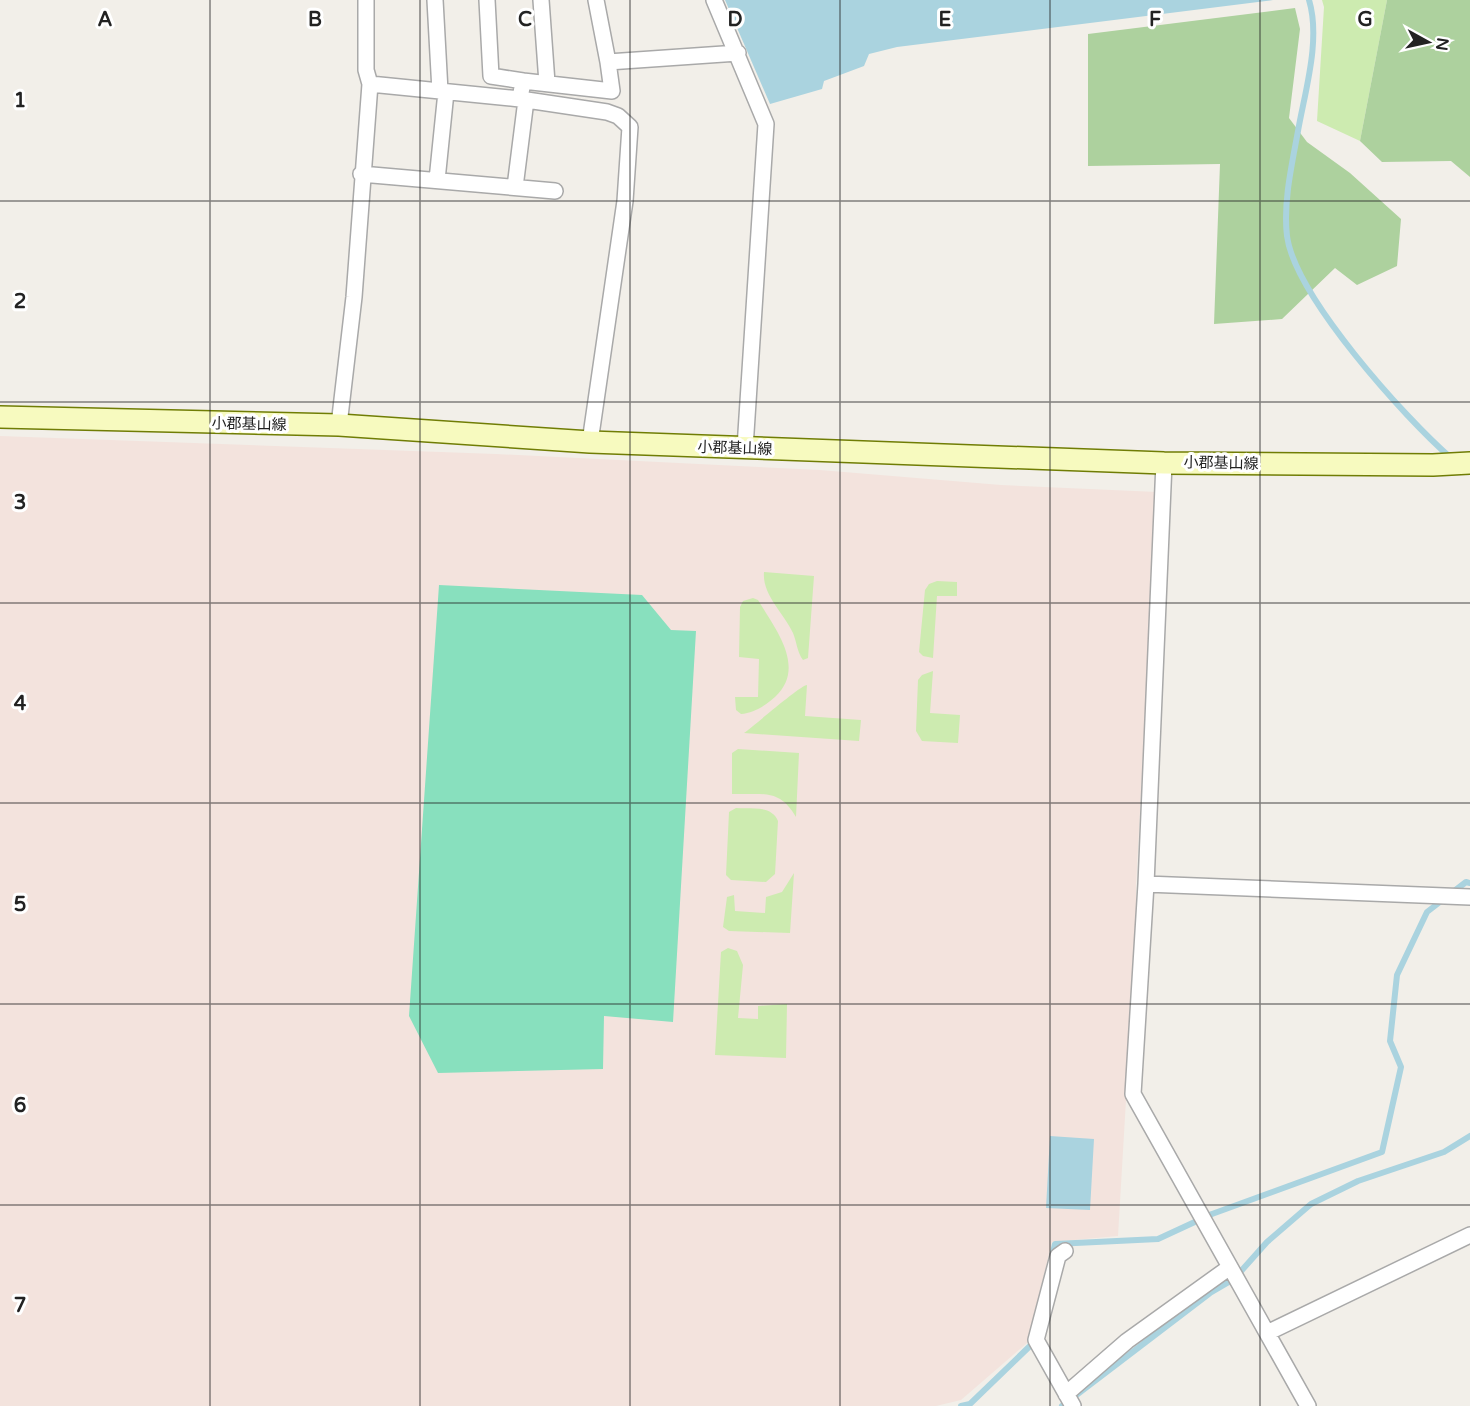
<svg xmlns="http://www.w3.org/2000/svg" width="1470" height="1406" font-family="'Varela Round','Noto Sans JP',sans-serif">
  <rect width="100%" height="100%" fill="#f2efe9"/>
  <path fill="#f3e3dd" d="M 0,436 L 496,454 L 820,470 L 1001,485 L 1157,492 L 1136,886 L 1136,1042 L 1127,1083 L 1118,1236 L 1052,1242 L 1027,1343 L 961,1400 L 936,1406 L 0,1406 Z"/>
  <path fill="#cdebb0" d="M 1322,0 L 1387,0 L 1360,141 L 1317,121 L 1324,7 Z
    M 764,572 L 814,576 L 808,658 L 803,660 C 797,652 797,643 793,633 C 784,613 762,595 764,572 Z
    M 937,581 L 957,582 L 957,596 L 937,596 L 933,658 L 923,656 L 919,652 L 925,590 L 929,584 Z
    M 753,598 L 758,600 C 775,629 807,667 775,697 C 766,705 754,713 741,714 L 736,710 L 735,697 L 758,697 L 759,659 L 739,657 L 740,607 L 743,601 Z
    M 933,671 L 930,713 L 960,715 L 958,743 L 922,741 L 916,731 L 918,680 L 922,675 Z
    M 807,685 L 805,716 L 861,720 L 859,741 L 744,733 C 755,725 801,685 807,685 Z
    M 738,749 L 799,753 L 796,817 C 779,788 763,795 732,794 L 732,753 Z
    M 736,808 C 751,809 772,805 778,821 L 775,874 L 766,882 L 731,880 L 726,875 L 729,812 Z
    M 794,873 L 790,933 L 729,931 L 723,927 L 727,897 L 734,895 L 735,911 L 765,913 L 766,897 L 782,892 Z
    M 728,948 L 737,951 L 743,965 L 738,1018 L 758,1019 L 758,1006 L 787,1004 L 786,1058 L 715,1055 L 721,952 Z"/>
  <path fill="#add19e" d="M 1387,0 L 1470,0 L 1470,177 L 1451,161 L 1382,162 L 1360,141 Z
    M 1295,8 L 1300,29 L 1289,118 L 1307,142 L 1350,173 L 1401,219 L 1397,266 L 1357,285 L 1335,268 L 1282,319 L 1214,324 L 1220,164 L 1088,166 L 1088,34 Z"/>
  <path fill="#88e0be" d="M 439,585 L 642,595 L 671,630 L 696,631 L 673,1022 L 604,1016 L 603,1069 L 438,1073 L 409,1016 Z"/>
  <path fill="#aad3df" d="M 725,0 L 1273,0 L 897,47 L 869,54 L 864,66 L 824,81 L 822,89 L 770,104 Z
    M 1050,1136 L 1094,1139 L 1090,1210 L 1046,1208 Z"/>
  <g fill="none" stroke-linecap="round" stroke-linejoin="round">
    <path stroke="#aad3df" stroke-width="6" d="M 1309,0 C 1321,40 1305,91 1298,131 C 1292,164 1283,202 1287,236 C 1295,296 1405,418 1451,458
      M 1453,892 L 1466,882 L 1470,883
      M 1052,1257 L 1055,1244 L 1158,1239 L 1212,1214 L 1382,1152 L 1401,1067 L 1390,1041 L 1397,975 L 1427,912 L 1445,898
      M 961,1406 L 970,1404 L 1031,1345 L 1032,1340
      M 1062,1406 L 1210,1293 L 1234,1279 L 1267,1242 L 1311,1204 L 1358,1181 L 1444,1152 L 1470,1136"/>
    <defs>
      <path id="minor" d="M 435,0 L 440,91
        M 487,0 L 491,76 L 523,81
        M 541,0 L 547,83
        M 596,0 L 608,62
        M 714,0 L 766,124 L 745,448
        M 370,84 L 520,99 L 523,81 L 612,91 L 608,62 L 738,53
        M 520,99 L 607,112 L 618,116 L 630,127 L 625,201 L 590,442
        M 361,174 L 555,191
        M 437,180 L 446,92
        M 515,187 L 526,100
        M 339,425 L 354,297 L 370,84 L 366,70 L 366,0
        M 1164,463 L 1146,884 L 1133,1094 L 1308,1406
        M 1146,884 L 1470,897
        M 1065,1251 L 1058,1256 L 1036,1340 L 1073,1406
        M 1267,1333 L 1470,1235
        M 1066,1394 L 1127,1341 L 1230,1267"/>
      <path id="secondary" d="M 0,417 L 339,425 L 590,442 L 1164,463 L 1433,465 L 1470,463"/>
    </defs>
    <use href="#minor" stroke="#a9a9a9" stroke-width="18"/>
    <use href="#secondary" stroke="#707d05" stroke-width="24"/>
    <use href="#minor" stroke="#fff" stroke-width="15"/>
    <use href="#secondary" stroke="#f7fabf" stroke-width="21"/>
  </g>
  <path fill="none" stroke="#222" stroke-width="1.5" stroke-opacity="0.55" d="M 210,0 L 210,1406M 420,0 L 420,1406M 630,0 L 630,1406M 840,0 L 840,1406M 1050,0 L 1050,1406M 1260,0 L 1260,1406M 0,201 L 1470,201M 0,402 L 1470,402M 0,603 L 1470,603M 0,803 L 1470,803M 0,1004 L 1470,1004M 0,1205 L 1470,1205"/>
  <g text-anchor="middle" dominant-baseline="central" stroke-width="6" stroke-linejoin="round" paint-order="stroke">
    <g font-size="15" fill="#222" stroke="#fff">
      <text transform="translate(249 424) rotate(1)">小郡基山線</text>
      <text transform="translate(735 448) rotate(2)">小郡基山線</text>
      <text transform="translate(1221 463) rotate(1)">小郡基山線</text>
    </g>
  </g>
  <g font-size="20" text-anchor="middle" font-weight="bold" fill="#222" stroke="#fff" stroke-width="6" stroke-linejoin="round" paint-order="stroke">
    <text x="105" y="26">A</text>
    <text x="315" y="26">B</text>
    <text x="525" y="26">C</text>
    <text x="735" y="26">D</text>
    <text x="945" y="26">E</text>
    <text x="1155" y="26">F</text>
    <text x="1365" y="26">G</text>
    <text x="20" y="107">1</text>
    <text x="20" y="308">2</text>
    <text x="20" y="509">3</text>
    <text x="20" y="710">4</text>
    <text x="20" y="911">5</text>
    <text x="20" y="1112">6</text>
    <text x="20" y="1312">7</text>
  </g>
  <g transform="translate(1428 42) rotate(98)" stroke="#ffffff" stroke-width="4.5" paint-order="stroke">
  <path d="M0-4.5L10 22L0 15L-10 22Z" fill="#222222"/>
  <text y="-9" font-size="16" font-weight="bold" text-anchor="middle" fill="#222222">N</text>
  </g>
</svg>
